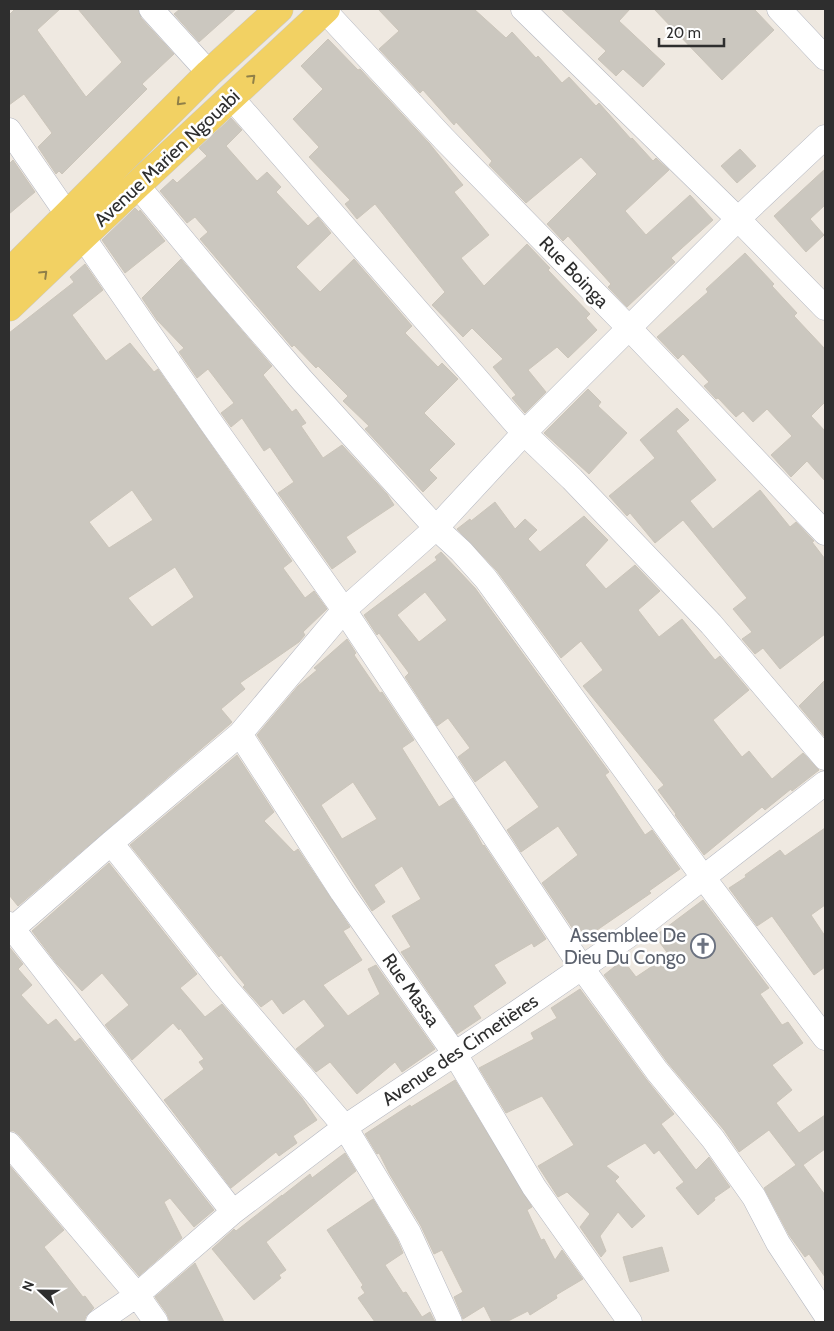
<svg xmlns="http://www.w3.org/2000/svg" width="834" height="1331" font-family="Cabin,sans-serif">
  <rect width="100%" height="100%" fill="#efe9e1"/>
  <path fill="#cbc7bf" stroke="#cbc5ba" fill-rule="evenodd" d="M 15,9 L 60,9 L 37,30 L 86,97 L 122,62 L 78,9 L 138,9 L 141,18 L 174,54 L 142,84 L 147,89 L 62,174 L 59,171 L 56,174 L 38,147 L 52,133 L 24,94 L 9,105 L 9,15 Z
    M 180,9 L 236,9 L 199,42 L 174,14 Z
    M 378,9 L 474,9 L 506,38 L 512,32 L 536,58 L 538,56 L 562,83 L 569,77 L 596,106 L 599,103 L 631,139 L 632,138 L 653,161 L 656,158 L 669,170 L 625,211 L 646,235 L 690,195 L 713,220 L 671,258 L 675,262 L 627,307 L 608,287 L 611,284 L 568,236 L 563,241 L 547,224 L 597,174 L 581,157 L 526,203 L 489,165 L 492,161 L 456,122 L 454,125 L 423,90 L 420,93 L 379,49 L 399,31 Z
    M 561,9 L 630,9 L 619,21 L 665,64 L 643,87 L 623,69 L 616,76 L 598,59 L 606,51 Z
    M 654,9 L 754,9 L 774,30 L 722,80 Z
    M 328,39 L 358,70 L 360,69 L 429,143 L 463,185 L 454,192 L 489,235 L 461,258 L 484,286 L 527,244 L 550,268 L 548,270 L 590,314 L 586,318 L 597,330 L 568,358 L 557,347 L 528,370 L 546,392 L 525,413 L 512,398 L 516,395 L 493,367 L 503,359 L 472,328 L 463,337 L 432,305 L 445,292 L 375,204 L 357,219 L 345,204 L 350,200 L 309,157 L 319,147 L 293,119 L 323,89 L 301,66 Z
    M 231,118 L 242,130 L 226,146 L 257,181 L 267,172 L 281,187 L 276,192 L 308,226 L 318,217 L 331,233 L 296,267 L 320,292 L 354,259 L 412,326 L 405,333 L 438,367 L 442,363 L 458,379 L 424,413 L 455,444 L 429,470 L 437,478 L 423,492 L 365,429 L 369,426 L 343,401 L 348,396 L 318,366 L 316,368 L 294,345 L 292,347 L 200,239 L 208,232 L 195,217 L 187,223 L 160,191 L 173,179 L 177,183 L 207,156 L 199,148 Z
    M 740,149 L 756,166 L 737,183 L 721,166 Z
    M 13,160 L 35,192 L 9,214 L 9,164 Z
    M 825,169 L 825,205 L 810,219 L 824,235 L 806,252 L 774,216 Z
    M 135,208 L 139,212 L 140,210 L 165,241 L 125,273 L 102,240 Z
    M 745,253 L 774,284 L 772,286 L 797,313 L 794,316 L 825,349 L 825,402 L 811,416 L 825,431 L 825,481 L 807,461 L 791,477 L 771,455 L 792,436 L 767,409 L 753,422 L 743,411 L 736,417 L 718,398 L 716,399 L 704,386 L 709,382 L 683,354 L 678,359 L 657,337 L 708,292 L 706,289 Z
    M 181,259 L 272,366 L 263,375 L 292,412 L 296,409 L 306,423 L 301,426 L 323,458 L 342,445 L 387,494 L 394,505 L 346,537 L 356,552 L 332,569 L 278,493 L 294,482 L 270,447 L 264,451 L 242,418 L 231,427 L 221,413 L 234,403 L 208,369 L 197,378 L 179,352 L 184,348 L 157,320 L 142,298 Z
    M 85,264 L 103,290 L 72,315 L 106,361 L 130,343 L 154,372 L 158,369 L 292,561 L 283,568 L 305,598 L 314,591 L 327,609 L 303,632 L 305,635 L 299,642 L 240,683 L 245,689 L 221,709 L 232,722 L 230,724 L 18,906 L 9,895 L 9,333 L 74,282 L 70,277 ZM 132,490 L 153,520 L 109,548 L 89,522 ZM 175,567 L 194,597 L 152,627 L 128,598 Z
    M 588,389 L 601,402 L 598,406 L 627,433 L 589,474 L 544,433 Z
    M 677,408 L 689,420 L 676,431 L 716,480 L 690,501 L 713,529 L 760,490 L 790,527 L 796,522 L 814,541 L 812,542 L 825,559 L 825,634 L 780,669 L 763,648 L 755,654 L 742,639 L 752,632 L 733,609 L 747,598 L 683,520 L 655,543 L 630,513 L 627,516 L 609,496 L 655,458 L 640,440 Z
    M 495,502 L 515,529 L 525,519 L 537,530 L 528,539 L 540,552 L 584,516 L 608,540 L 585,565 L 606,589 L 635,565 L 660,591 L 638,610 L 659,637 L 682,619 L 715,660 L 720,656 L 749,690 L 713,720 L 742,757 L 749,751 L 772,779 L 803,753 L 819,770 L 792,791 L 791,789 L 765,810 L 762,807 L 704,855 L 675,815 L 676,814 L 658,790 L 664,785 L 583,686 L 603,670 L 581,641 L 561,658 L 497,571 L 457,529 L 470,519 L 471,521 Z
    M 441,552 L 475,588 L 609,772 L 605,775 L 645,835 L 652,830 L 680,869 L 649,891 L 651,893 L 581,941 L 542,883 L 578,855 L 558,826 L 521,852 L 507,830 L 539,807 L 505,760 L 475,782 L 458,757 L 470,748 L 448,718 L 437,726 L 405,677 L 409,673 L 379,633 L 377,635 L 364,615 L 437,560 L 435,557 ZM 425,592 L 447,620 L 419,642 L 397,615 Z
    M 347,639 L 356,653 L 354,655 L 380,693 L 382,692 L 414,740 L 402,748 L 439,807 L 453,798 L 476,833 L 483,846 L 484,845 L 546,939 L 534,947 L 532,943 L 494,965 L 506,983 L 473,1006 L 481,1018 L 457,1034 L 401,952 L 411,947 L 392,916 L 421,899 L 402,866 L 374,885 L 385,902 L 372,911 L 257,735 L 298,686 L 317,670 L 314,668 ZM 353,782 L 377,819 L 342,839 L 321,805 Z
    M 825,680 L 825,737 L 799,706 Z
    M 237,755 L 274,812 L 264,821 L 294,852 L 298,849 L 350,927 L 343,931 L 362,960 L 323,985 L 348,1016 L 380,994 L 368,969 L 376,965 L 435,1049 L 402,1072 L 395,1062 L 357,1094 L 330,1062 L 316,1072 L 296,1049 L 325,1026 L 304,999 L 283,1014 L 272,999 L 261,1007 L 243,987 L 245,985 L 221,955 L 219,957 L 130,845 Z
    M 825,828 L 825,905 L 811,915 L 825,936 L 825,967 L 814,975 L 772,916 L 757,926 L 729,888 L 746,877 L 745,875 L 780,850 L 785,856 Z
    M 109,863 L 197,974 L 180,988 L 205,1017 L 222,1004 L 302,1098 L 317,1120 L 293,1136 L 297,1143 L 279,1156 L 276,1152 L 231,1188 L 164,1100 L 204,1069 L 199,1062 L 204,1059 L 180,1028 L 179,1030 L 173,1023 L 132,1060 L 105,1025 L 129,1005 L 102,973 L 82,991 L 57,964 L 32,931 Z
    M 703,900 L 769,988 L 760,994 L 782,1025 L 788,1022 L 803,1043 L 772,1065 L 792,1090 L 776,1103 L 799,1133 L 825,1115 L 825,1149 L 803,1165 L 825,1195 L 825,1277 L 809,1254 L 805,1257 L 789,1235 L 764,1188 L 796,1165 L 769,1130 L 739,1152 L 724,1130 L 668,1063 L 604,975 L 623,960 L 636,977 L 669,955 L 655,936 Z
    M 10,948 L 23,964 L 18,969 L 32,985 L 21,995 L 48,1025 L 56,1019 L 75,1042 L 80,1038 L 214,1210 L 194,1227 L 170,1198 L 164,1202 L 182,1238 L 139,1276 L 19,1135 L 14,1131 L 9,1131 L 9,950 Z
    M 580,989 L 646,1079 L 674,1114 L 661,1124 L 696,1170 L 709,1157 L 730,1187 L 714,1198 L 715,1200 L 698,1215 L 676,1188 L 684,1182 L 659,1150 L 654,1154 L 645,1143 L 606,1166 L 619,1177 L 615,1181 L 645,1216 L 632,1228 L 618,1212 L 600,1236 L 606,1251 L 601,1257 L 580,1227 L 590,1214 L 567,1192 L 558,1197 L 538,1166 L 574,1145 L 542,1096 L 506,1113 L 479,1068 L 534,1039 L 531,1033 L 557,1018 L 551,1008 Z
    M 455,1080 L 532,1207 L 527,1210 L 541,1240 L 544,1239 L 555,1260 L 562,1250 L 583,1279 L 556,1295 L 557,1298 L 530,1315 L 528,1311 L 506,1322 L 492,1322 L 484,1306 L 463,1319 L 454,1297 L 463,1292 L 442,1250 L 434,1254 L 421,1226 L 389,1173 L 379,1153 L 377,1154 L 365,1134 L 410,1105 L 411,1107 Z
    M 345,1153 L 356,1171 L 266,1242 L 286,1270 L 279,1275 L 281,1278 L 254,1300 L 212,1249 L 234,1229 L 236,1231 L 282,1195 L 282,1196 L 310,1174 L 312,1178 Z
    M 9,1165 L 64,1230 L 44,1247 L 83,1297 L 85,1296 L 94,1308 L 86,1316 L 84,1322 L 9,1322 Z
    M 373,1199 L 397,1239 L 403,1253 L 385,1265 L 403,1293 L 406,1292 L 422,1317 L 430,1312 L 435,1322 L 375,1322 L 358,1298 L 365,1293 L 361,1287 L 363,1285 L 327,1230 Z
    M 662,1247 L 669,1271 L 630,1282 L 623,1257 Z
    M 195,1263 L 224,1322 L 170,1322 L 167,1314 L 155,1297 Z"/>
  <g fill="none" stroke-linecap="round" stroke-linejoin="round">
    <defs>
      <path id="minor" d="M 151,9 L 209,73
        M 523,9 L 738,219 L 825,308
        M 779,9 L 825,58
        M 324,10 L 444,139 L 629,328 L 825,533
        M 231,97 L 524,433 L 572,479 L 711,624 L 825,758
        M 9,130 L 212,424 L 344,610 L 582,968 L 657,1071 L 713,1139 L 754,1197 L 778,1243 L 825,1314
        M 137,185 L 220,285 L 301,379 L 436,528 L 461,551 L 486,579 L 703,877 L 825,1038
        M 240,734 L 342,892 L 455,1054 L 534,1187 L 630,1322
        M 111,843 L 222,983 L 345,1127 L 409,1233 L 450,1322
        M 9,924 L 233,1212
        M 9,932 L 111,843 L 240,734 L 344,610 L 436,528 L 524,433 L 738,219 L 825,137
        M 9,1144 L 137,1295 L 156,1322
        M 98,1322 L 137,1295 L 233,1212 L 345,1127 L 513,1015 L 628,936 L 825,783"/>
      <path id="major" d="M 9,273 L 209,73 L 279,9
        M 9,307 L 137,185 L 326,9"/>
    </defs>
    <use href="#minor" stroke="#b4b7c1" stroke-width="25"/>
    <use href="#major" stroke="#c9c9c9" stroke-width="29"/>
    <use href="#minor" stroke="#fff" stroke-width="24"/>
    <use href="#major" stroke="#f2d163" stroke-width="28"/>
  </g>
  <defs><path id="oneway-chevron" d="M-2-3.5L2.5 0L-2 3.5" fill="none" stroke-width="1.6" stroke-linecap="round" stroke-linejoin="round" transform="scale(1.25)"/></defs>
  <g stroke="#908048">
    <use href="#oneway-chevron" transform="translate(252 78) rotate(-43)"/>
    <use href="#oneway-chevron" transform="translate(180 102) rotate(135)"/>
    <use href="#oneway-chevron" transform="translate(44 274) rotate(-44)"/>
  </g>
  <defs>
    <symbol id="church-ring" viewBox="-11 -11 22 22"><circle r="9.5" fill="#fff" stroke="#6b7280" stroke-width="1.5"/><path d="M-1.2-6h2.4v3.5h3.3v2.4h-3.3V6h-2.4V-.1h-3.3v-2.4h3.3Z" fill="#6b7280"/></symbol>
  </defs>
  <g fill-rule="evenodd">
    <use href="#church-ring" x="689" y="932" width="28" height="28"/>
  </g>
  <g text-anchor="middle" dominant-baseline="central" stroke-width="5" stroke-linejoin="round" paint-order="stroke">
    <g font-size="19" fill="#2e2e2e" stroke="#fff">
      <text transform="translate(167 158) rotate(-43)">Avenue Marien Ngouabi</text>
      <text transform="translate(574 272) rotate(46)">Rue Boinga</text>
      <text transform="translate(411 990) rotate(55)">Rue Massa</text>
      <text transform="translate(460 1050) rotate(-34)">Avenue des Cimetières</text>
    </g>
    <g font-size="19" fill="#5b616d" stroke="#fff" text-anchor="end">
      <text x="686" y="935">Assemblee De<tspan x="686" dy="22">Dieu Du Congo</tspan></text>
    </g>
  </g>
  <rect width="834" height="1331" fill="none" stroke="#2e2e2e" stroke-width="20"/>
  <g transform="translate(40 1291) rotate(292)" stroke="#ffffff" stroke-width="4" paint-order="stroke">
  <path d="M0-4L9 19L0 12L-9 19Z" fill="#2e2e2e"/>
  <text y="-8" font-size="14" font-weight="bold" text-anchor="middle" fill="#2e2e2e">N</text>
  </g>
  <path d="M659 38v8h65v-8" fill="none" stroke="#2e2e2e" stroke-width="2.5"/>
  <text x="666" y="38" font-size="15" fill="#2e2e2e" stroke="#ffffff" stroke-width="4" paint-order="stroke">20 m</text>
</svg>
